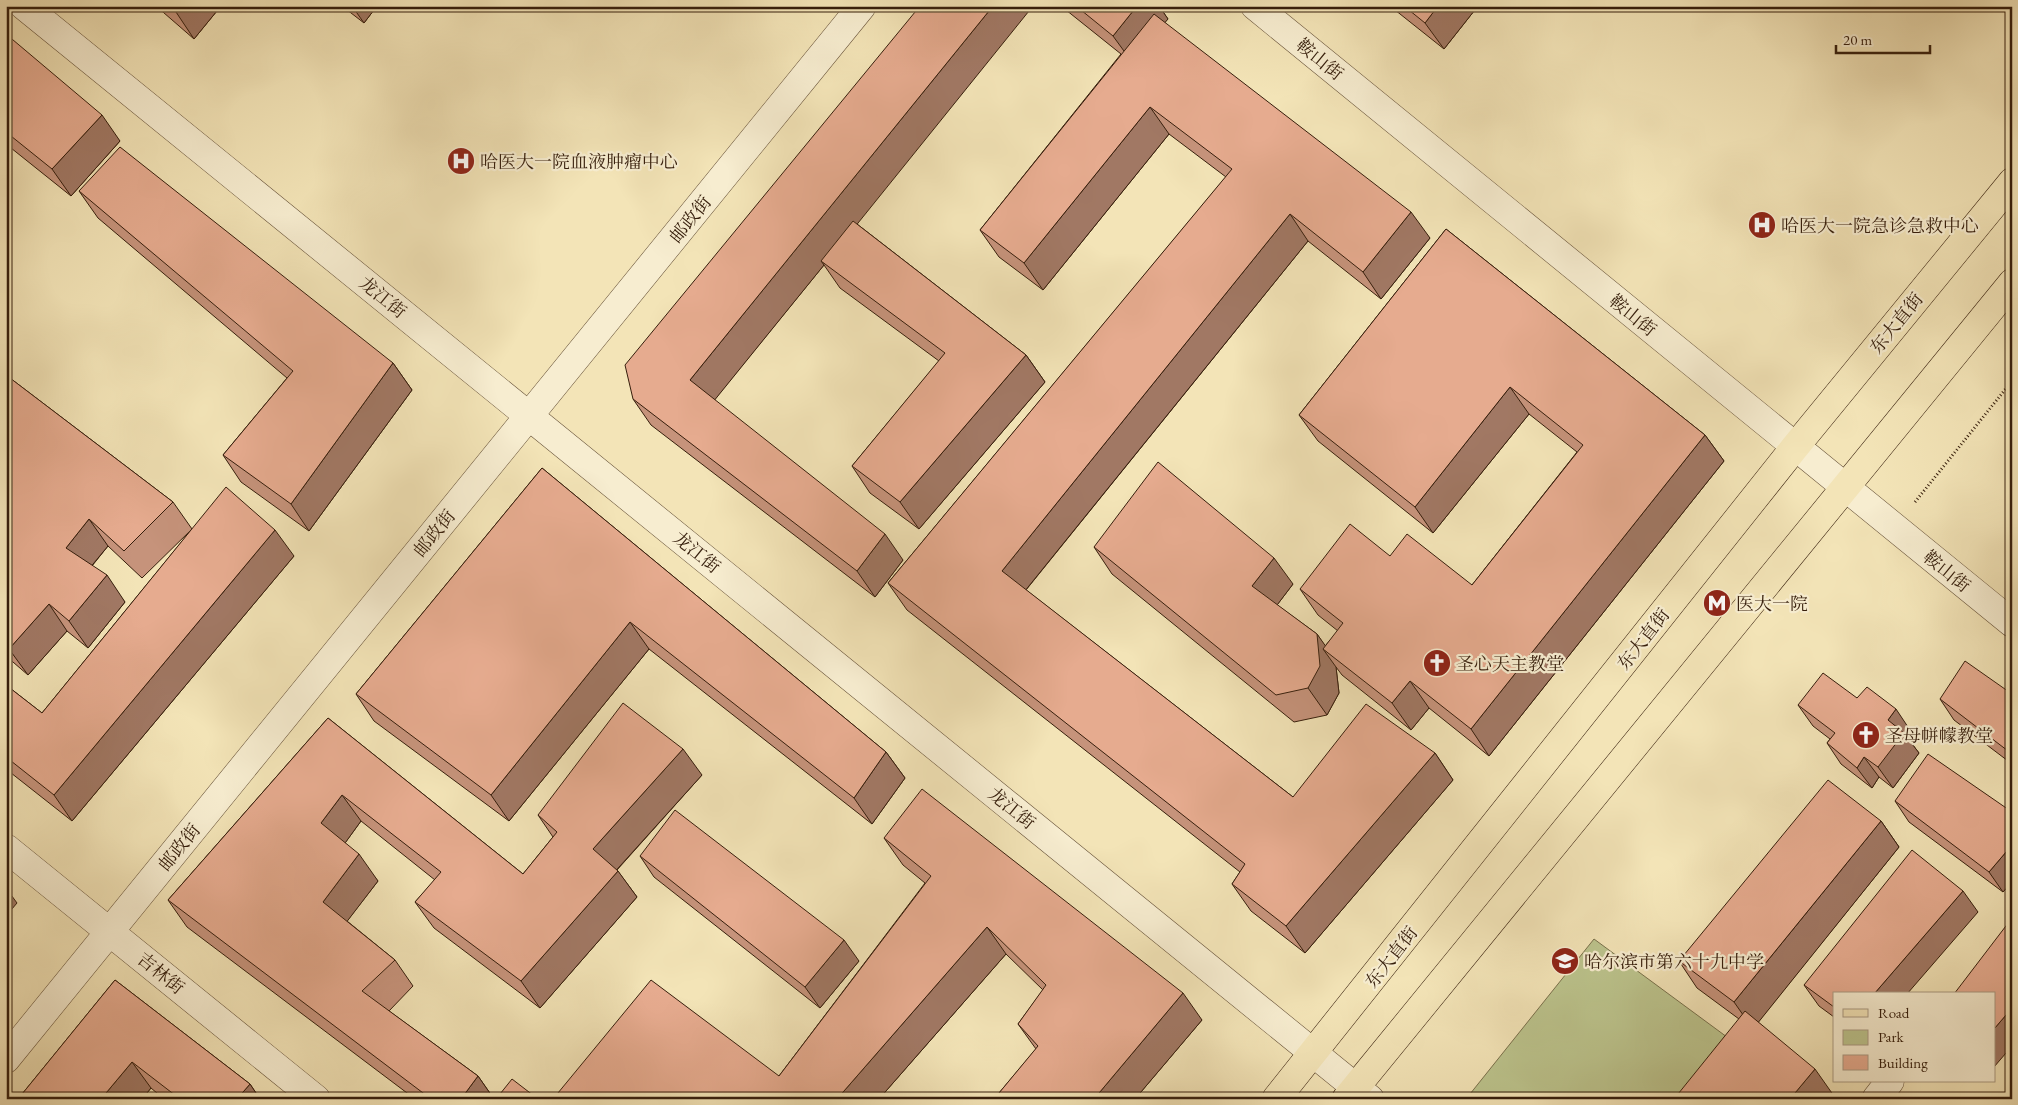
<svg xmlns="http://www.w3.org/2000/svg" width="2018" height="1105" font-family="'EB Garamond','Noto Serif SC',serif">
  <rect width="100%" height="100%" fill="#f3e4b7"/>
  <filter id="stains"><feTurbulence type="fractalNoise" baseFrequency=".004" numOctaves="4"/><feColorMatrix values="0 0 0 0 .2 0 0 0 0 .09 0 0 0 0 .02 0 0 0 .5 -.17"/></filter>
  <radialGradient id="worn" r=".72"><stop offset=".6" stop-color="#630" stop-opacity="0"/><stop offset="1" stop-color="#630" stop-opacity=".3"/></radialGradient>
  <path fill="#bcc48d" stroke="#79714c" d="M 1594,939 L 1750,1054 L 1714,1099 L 1466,1099 Z"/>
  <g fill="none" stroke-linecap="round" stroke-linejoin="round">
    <defs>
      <path id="minor" d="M 24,6 L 1370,1099
        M 1255,6 L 2012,623
        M 6,848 L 316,1099
        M 6,1059 L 862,6
        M 1876,1099 L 1890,1081"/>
      <path id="major" d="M 1276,1099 L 1795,447 L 2012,182
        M 1346,1099 L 2012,283"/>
    </defs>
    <use href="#minor" stroke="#655037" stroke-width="29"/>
    <use href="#major" stroke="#361e0c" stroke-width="29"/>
    <path stroke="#361e0c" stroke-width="3" stroke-dasharray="1 2.5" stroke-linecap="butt" d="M 1915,502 L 2012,381"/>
    <use href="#minor" stroke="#f7edd0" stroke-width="28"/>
    <use href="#major" stroke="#f3e4b7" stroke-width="28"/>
  </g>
  <path fill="#c6937b" stroke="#361e0c" d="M 156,6 L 221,6 L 194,39 Z
    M 342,6 L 377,6 L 364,23 Z
    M 1061,6 L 1159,6 L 1168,19 L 1164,23 L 1430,238 L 1381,299 L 1308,241 L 1026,590 L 1293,797 L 1435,753 L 1453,780 L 1305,953 L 1251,911 L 1232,884 L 1240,872 L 907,610 L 888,583 L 1226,177 L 1169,134 L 1043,290 L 999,257 L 980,230 L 1121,54 Z
    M 1390,6 L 1478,6 L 1444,49 Z
    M 6,34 L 120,141 L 71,196 L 6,144 Z
    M 79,191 L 393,363 L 412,390 L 309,531 L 241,482 L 223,455 L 287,378 L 98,218 Z
    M 857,224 L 1026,355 L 1045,382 L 919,529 L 870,493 L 852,466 L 939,361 L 840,288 L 824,265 L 714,400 L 903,560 L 875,597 L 651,425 L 633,399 Z
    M 1446,229 L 1705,435 L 1724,461 L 1489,756 L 1429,708 L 1411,730 L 1342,675 L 1336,667 L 1339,693 L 1327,715 L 1294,722 L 1112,574 L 1094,547 L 1293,584 L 1277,605 L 1317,634 L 1325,646 L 1338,631 L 1318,615 L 1300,589 L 1390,556 L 1472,585 L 1577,452 L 1529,414 L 1433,533 L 1318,441 L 1299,415 Z
    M 6,375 L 173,502 L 192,529 L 294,556 L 72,821 L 6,769 L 6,685 L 42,713 L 192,529 L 142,578 L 108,546 L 92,566 L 125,602 L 88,648 L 67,631 L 28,675 L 6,656 Z
    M 542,468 L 886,752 L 905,778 L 872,824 L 649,649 L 509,821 L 374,721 L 356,694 Z
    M 2012,694 L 2012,764 L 1954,720 L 1940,699 Z
    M 1857,698 L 1910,730 L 1906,736 L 1919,753 L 1893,788 L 1879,777 L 1872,788 L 1841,764 L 1827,743 L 1830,739 L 1813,726 L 1798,705 Z
    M 328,718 L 523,874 L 553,837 L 538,815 L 702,775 L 617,870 L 637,897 L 540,1008 L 434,928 L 415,902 L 435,880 L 361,821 L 345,843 L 378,881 L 347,921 L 395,960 L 413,986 L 389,1011 L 478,1076 L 494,1099 L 415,1099 L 187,927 L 168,900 Z
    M 1895,801 L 2012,812 L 2012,882 L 2003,892 L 1909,822 Z
    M 1881,821 L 1899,847 L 1758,1022 L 1834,1096 L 1739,1019 L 1697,988 L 1679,961 Z
    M 884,838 L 1202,1020 L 1135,1099 L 994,1099 L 1036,1049 L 1018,1024 L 1043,990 L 1006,954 L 879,1099 L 553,1099 L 779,1076 L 925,883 L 903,865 Z
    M 640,856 L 859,961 L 820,1008 L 654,877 Z
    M 1978,912 L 1834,994 L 1834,1017 L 1819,1006 L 1804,985 Z
    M 115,980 L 250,1084 L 260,1099 L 164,1099 L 151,1088 L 142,1099 L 18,1099 Z"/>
  <path fill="#a17864" stroke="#361e0c" d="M 181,6 L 221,6 L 194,39 L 176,12 Z
    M 352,6 L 377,6 L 364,23 Z
    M 993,6 L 1033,6 L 825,264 L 821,261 L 824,265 L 709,407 L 690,380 Z
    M 1137,6 L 1159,6 L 1168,19 L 1132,62 L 1113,36 Z
    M 1438,6 L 1478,6 L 1444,49 L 1425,23 Z
    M 1150,107 L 1169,134 L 1043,290 L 1024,263 Z
    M 102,115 L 120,141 L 71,196 L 52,169 Z
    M 1411,212 L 1430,238 L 1381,299 L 1363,272 Z
    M 1290,214 L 1308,241 L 1020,597 L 1002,571 Z
    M 1026,355 L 1045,382 L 919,529 L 900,502 Z
    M 393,363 L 412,390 L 309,531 L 291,504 Z
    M 1510,387 L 1529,414 L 1433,533 L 1415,507 Z
    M 1705,435 L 1724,461 L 1489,756 L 1471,729 Z
    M 89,519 L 108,546 L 84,575 L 66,548 Z
    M 275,530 L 294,556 L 72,821 L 54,795 Z
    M 885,534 L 903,560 L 875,597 L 857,571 Z
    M 1274,558 L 1293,584 L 1271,613 L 1252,586 Z
    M 107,575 L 125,602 L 88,648 L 69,621 Z
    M 49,604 L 67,631 L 28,675 L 9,649 Z
    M 630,622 L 649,649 L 509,821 L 491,795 Z
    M 1317,634 L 1332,655 L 1323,649 L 1336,667 L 1339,693 L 1327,715 L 1308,688 Z
    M 1410,681 L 1429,708 L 1411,730 L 1392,703 Z
    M 1896,709 L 1910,730 L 1906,736 L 1919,753 L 1893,788 L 1878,767 L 1888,720 Z
    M 683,749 L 702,775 L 611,876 L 593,849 Z
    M 886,752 L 905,778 L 872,824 L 854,798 Z
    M 1435,753 L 1453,780 L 1305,953 L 1286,926 Z
    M 1864,757 L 1879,777 L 1872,788 L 1857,768 Z
    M 342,795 L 361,821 L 340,850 L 321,823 Z
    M 1881,821 L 1899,847 L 1753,1029 L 1734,1002 Z
    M 2012,845 L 2012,882 L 2003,892 L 1989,872 Z
    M 359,854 L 378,881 L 342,928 L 323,902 Z
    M 618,871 L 637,897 L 540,1008 L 521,981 Z
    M 6,888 L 17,903 L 6,916 Z
    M 1963,891 L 1978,912 L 1907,994 L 1874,994 Z
    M 987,927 L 1006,954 L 879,1099 L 837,1099 Z
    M 844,940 L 859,961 L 820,1008 L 805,987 Z
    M 1183,993 L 1202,1020 L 1135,1099 L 1094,1099 Z
    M 2012,1008 L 2012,1046 L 1994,1067 L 1994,1029 Z
    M 132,1062 L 151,1088 L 142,1099 L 101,1099 Z
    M 1815,1069 L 1834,1096 L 1831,1099 L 1790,1099 Z
    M 478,1076 L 494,1099 L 461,1099 Z
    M 250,1084 L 260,1099 L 237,1099 Z"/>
  <path fill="#e6ab8f" stroke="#361e0c" d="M 168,6 L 181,6 L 176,12 Z
    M 920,6 L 993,6 L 690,380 L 885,534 L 857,571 L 633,399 L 625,365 Z
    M 1076,6 L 1137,6 L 1113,36 Z
    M 1404,6 L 1438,6 L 1425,23 Z
    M 1154,14 L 1411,212 L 1363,272 L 1290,214 L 1002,571 L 1293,797 L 1366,704 L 1435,753 L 1286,926 L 1232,884 L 1245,864 L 888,583 L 1232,169 L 1150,107 L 1024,263 L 980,230 Z
    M 6,34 L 102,115 L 52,169 L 6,132 Z
    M 120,147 L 393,363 L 291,504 L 223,455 L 293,371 L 79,191 Z
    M 853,221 L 1026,355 L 900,502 L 852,466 L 945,353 L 821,261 Z
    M 1446,229 L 1705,435 L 1471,729 L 1410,681 L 1392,703 L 1323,649 L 1343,623 L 1300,589 L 1350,524 L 1390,556 L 1407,534 L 1472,585 L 1583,445 L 1510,387 L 1415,507 L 1299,415 Z
    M 6,375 L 173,502 L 124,551 L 89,519 L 66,548 L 107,575 L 69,621 L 49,604 L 9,649 L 6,646 Z
    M 1158,462 L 1274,558 L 1252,586 L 1317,634 L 1320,666 L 1308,688 L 1276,695 L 1094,547 Z
    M 542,468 L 886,752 L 854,798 L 630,622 L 491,795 L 356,694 Z
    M 226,487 L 275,530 L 54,795 L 6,757 L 6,685 L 42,713 Z
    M 1965,661 L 2012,694 L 2012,754 L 1940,699 Z
    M 1823,673 L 1857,698 L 1867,687 L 1896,709 L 1888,720 L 1904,733 L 1878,767 L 1864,757 L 1857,768 L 1827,743 L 1835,733 L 1798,705 Z
    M 623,703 L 683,749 L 593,849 L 618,871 L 521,981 L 415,902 L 441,872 L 342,795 L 321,823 L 359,854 L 323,902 L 395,960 L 362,991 L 478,1076 L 461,1099 L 431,1099 L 168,900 L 328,718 L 523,874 L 557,832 L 538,815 Z
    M 1928,754 L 2012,812 L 2012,845 L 1989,872 L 1895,801 Z
    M 1828,780 L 1881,821 L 1734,1002 L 1679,961 Z
    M 922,789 L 1183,993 L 1094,1099 L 994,1099 L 1038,1046 L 1018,1024 L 1046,985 L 987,927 L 837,1099 L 553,1099 L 651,980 L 779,1076 L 931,876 L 884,838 Z
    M 675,810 L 844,940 L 805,987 L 640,856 Z
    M 1912,850 L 1963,891 L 1874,994 L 1834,994 L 1834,1007 L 1804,985 Z
    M 2012,918 L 2012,1008 L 1994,1029 L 1994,994 L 1954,994 Z
    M 115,980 L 250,1084 L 237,1099 L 180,1099 L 132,1062 L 101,1099 L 18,1099 Z
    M 1745,1011 L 1815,1069 L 1790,1099 L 1674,1099 Z
    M 512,1079 L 538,1099 L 496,1099 Z"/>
  <defs>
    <symbol id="hospital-disc" viewBox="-11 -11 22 22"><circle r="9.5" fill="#8f2418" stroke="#f7edd0"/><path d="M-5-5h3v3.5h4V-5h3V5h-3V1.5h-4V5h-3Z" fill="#fff"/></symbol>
    <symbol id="metro-disc" viewBox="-11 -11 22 22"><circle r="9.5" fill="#8f2418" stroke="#f7edd0"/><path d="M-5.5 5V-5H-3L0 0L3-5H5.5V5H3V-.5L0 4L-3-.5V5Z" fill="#fff"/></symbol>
    <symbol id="church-disc" viewBox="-11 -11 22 22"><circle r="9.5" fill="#8f2418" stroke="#f7edd0"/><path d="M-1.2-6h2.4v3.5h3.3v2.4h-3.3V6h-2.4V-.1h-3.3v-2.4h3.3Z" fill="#fff"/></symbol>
    <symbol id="school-disc" viewBox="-11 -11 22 22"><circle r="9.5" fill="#8f2418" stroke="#f7edd0"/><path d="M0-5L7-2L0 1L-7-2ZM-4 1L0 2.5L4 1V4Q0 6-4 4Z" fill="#fff"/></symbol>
  </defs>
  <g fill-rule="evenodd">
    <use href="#hospital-disc" x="445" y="145" width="32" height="32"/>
    <use href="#hospital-disc" x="1746" y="209" width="32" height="32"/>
    <use href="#metro-disc" x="1701" y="587" width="32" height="32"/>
    <use href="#church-disc" x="1421" y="647" width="32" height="32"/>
    <use href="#church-disc" x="1850" y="719" width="32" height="32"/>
    <use href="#school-disc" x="1549" y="945" width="32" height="32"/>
  </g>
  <g text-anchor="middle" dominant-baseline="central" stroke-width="4.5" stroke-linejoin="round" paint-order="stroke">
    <g font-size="18" fill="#361e0c" stroke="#f7edd0">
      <text transform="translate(1320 59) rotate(39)">鞍山街</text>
      <text transform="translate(690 219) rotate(-51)">邮政街</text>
      <text transform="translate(383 297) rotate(39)">龙江街</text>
      <text transform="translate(1633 315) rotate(39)">鞍山街</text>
      <text transform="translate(1896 323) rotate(-51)">东大直街</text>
      <text transform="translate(434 533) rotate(-51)">邮政街</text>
      <text transform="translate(697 552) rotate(39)">龙江街</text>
      <text transform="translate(1947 571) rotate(39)">鞍山街</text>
      <text transform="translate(1643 639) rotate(-52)">东大直街</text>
      <text transform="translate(1012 808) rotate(39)">龙江街</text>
      <text transform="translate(179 847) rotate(-51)">邮政街</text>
      <text transform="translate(1391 957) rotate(-52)">东大直街</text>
      <text transform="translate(161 973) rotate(39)">吉林街</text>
    </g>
    <g font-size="18" fill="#361e0c" stroke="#f7edd0" text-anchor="start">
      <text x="480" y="161">哈医大一院血液肿瘤中心</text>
      <text x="1781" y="225">哈医大一院急诊急救中心</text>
      <text x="1736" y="603">医大一院</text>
      <text x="1456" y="663">圣心天主教堂</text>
      <text x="1885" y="735">圣母帡幪教堂</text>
      <text x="1584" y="961">哈尔滨市第六十九中学</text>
    </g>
  </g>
  <rect width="2018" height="1105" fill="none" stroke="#f3e4b7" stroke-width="25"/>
  <rect x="8" y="8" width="2003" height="1090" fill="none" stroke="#361e0c" stroke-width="2.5"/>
  <rect x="12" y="12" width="1993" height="1080" fill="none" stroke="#361e0c"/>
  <rect x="1833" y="992" width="162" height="90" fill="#f7edd0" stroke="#aa9a82"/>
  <rect x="1843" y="1009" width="25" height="8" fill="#f3e4b7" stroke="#aa9a82"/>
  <text x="1878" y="1018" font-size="15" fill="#361e0c">Road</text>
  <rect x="1843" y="1030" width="25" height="15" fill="#bcc48d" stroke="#aa9a82"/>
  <text x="1878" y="1042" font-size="15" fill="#361e0c">Park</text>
  <rect x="1843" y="1055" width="25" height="15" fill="#e6ab8f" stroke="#aa9a82"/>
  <text x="1878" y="1068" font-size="15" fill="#361e0c">Building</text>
  <path d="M1836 45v8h94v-8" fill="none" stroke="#361e0c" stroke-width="2.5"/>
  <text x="1843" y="45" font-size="15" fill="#361e0c" stroke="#f7edd0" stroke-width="4" paint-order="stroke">20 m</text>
  <rect width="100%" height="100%" filter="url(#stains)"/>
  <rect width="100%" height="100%" fill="url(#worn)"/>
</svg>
